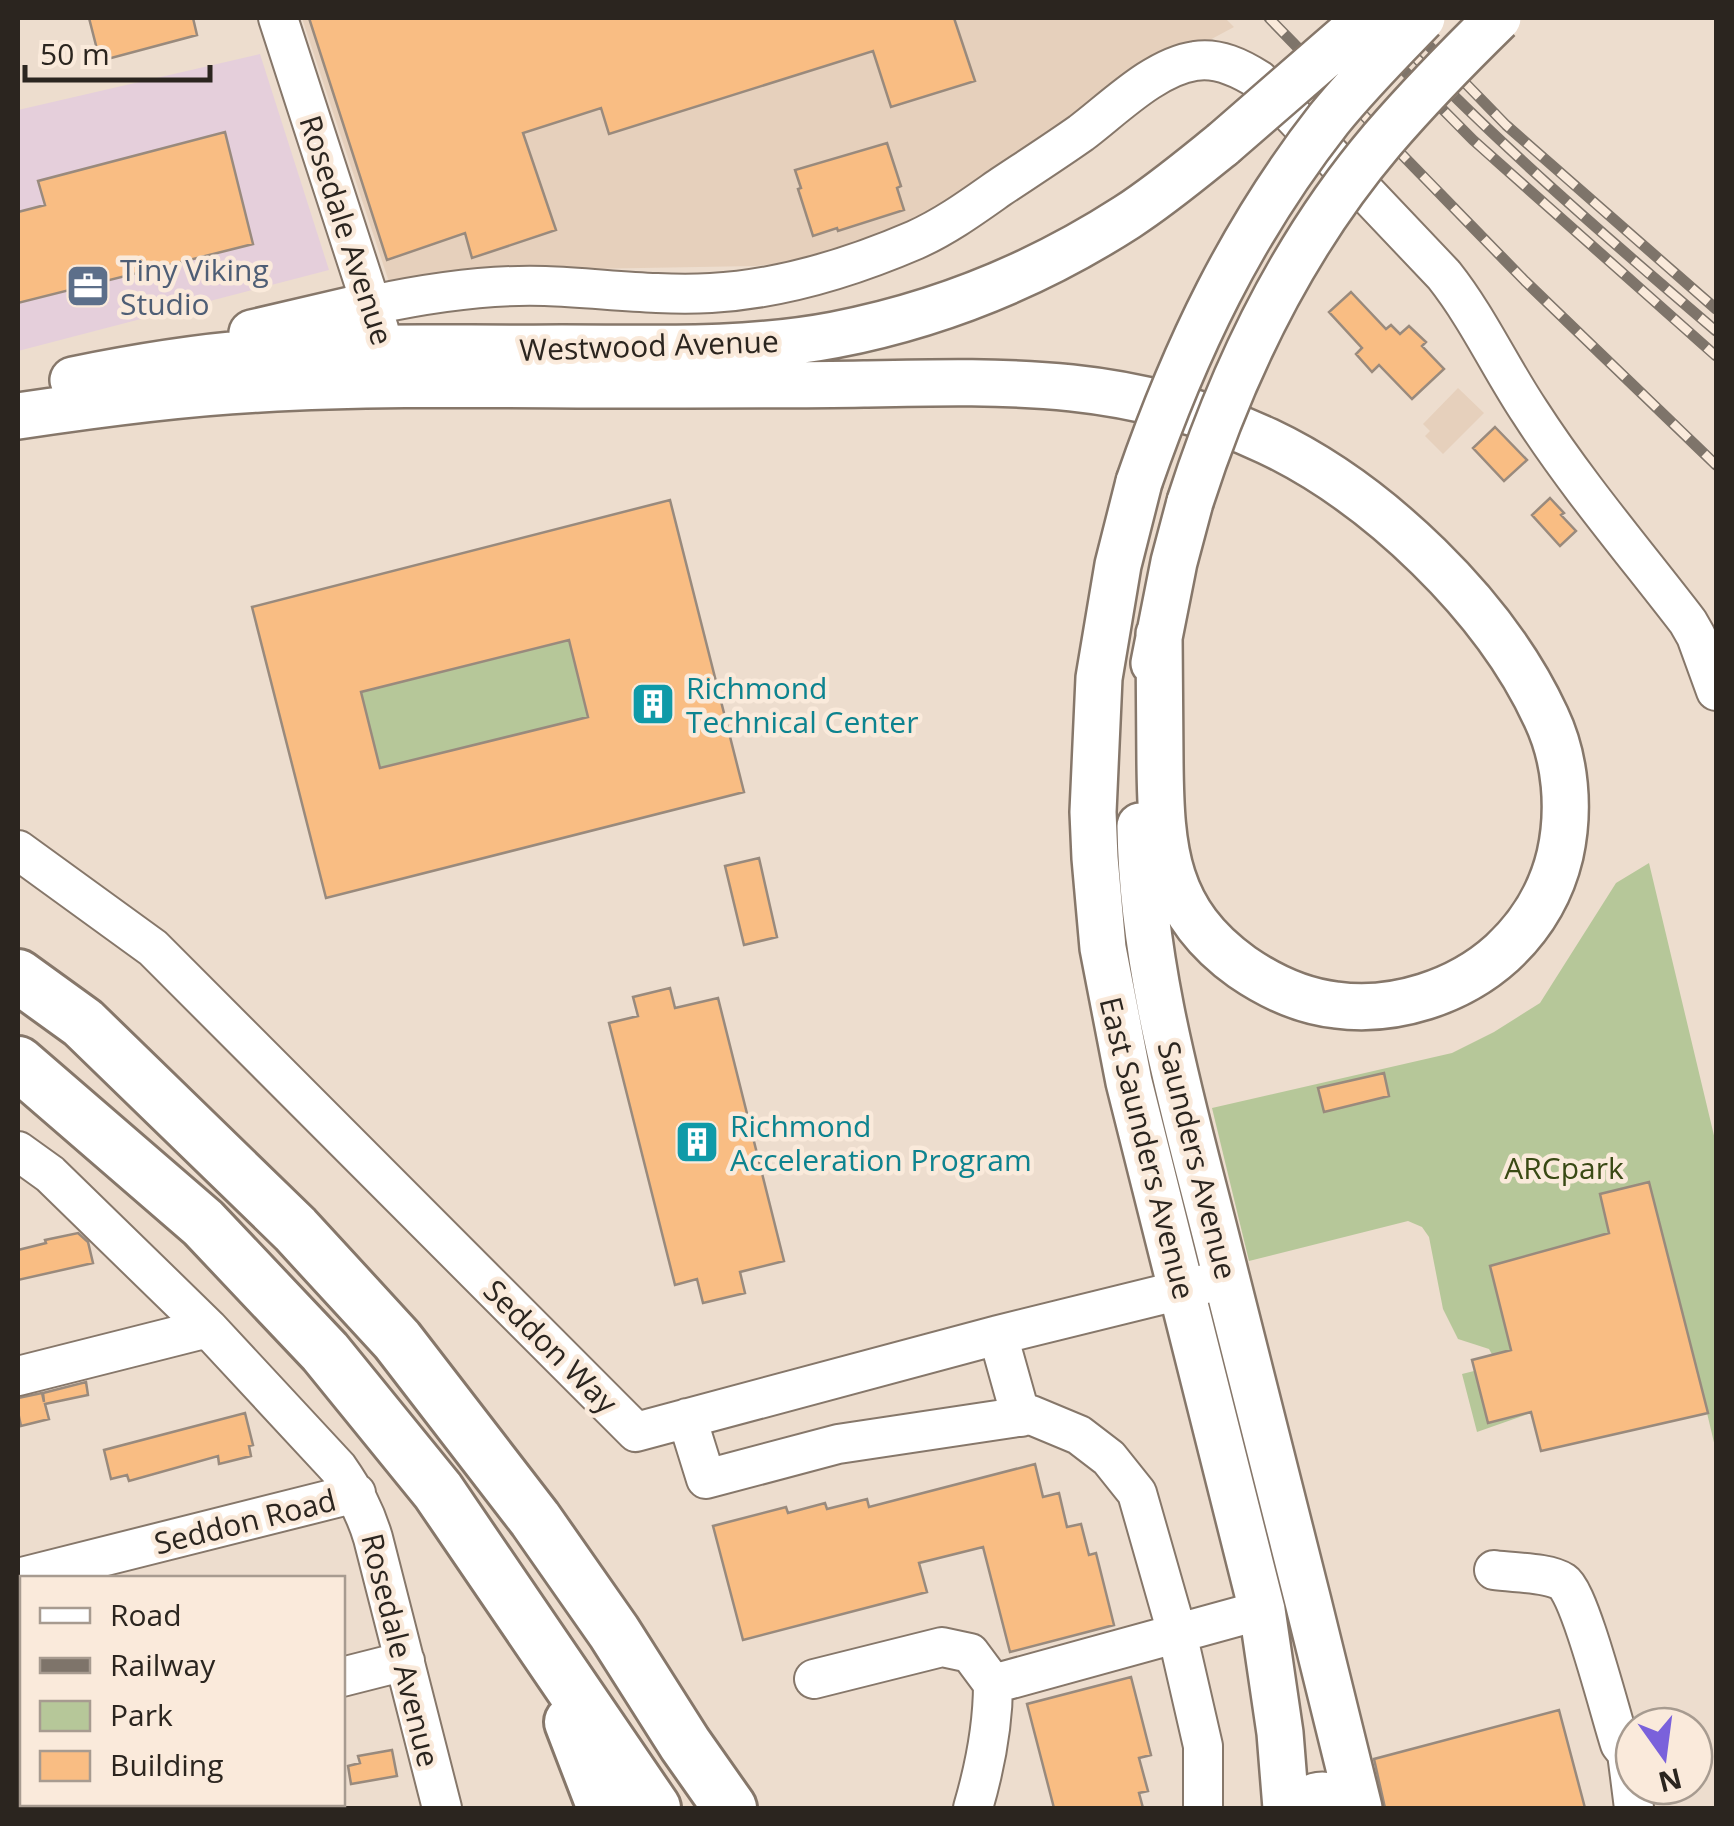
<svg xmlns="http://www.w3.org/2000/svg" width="1734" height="1826" font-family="'Open Sans',sans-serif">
  <rect width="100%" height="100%" fill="#edddce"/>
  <path fill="#e5cfdb" d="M 260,54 L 329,270 L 18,351 L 18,110 Z"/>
  <path fill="#e6d0bc" d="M 302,18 L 1225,18 L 1234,27 L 1099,99 L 989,178 L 877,239 L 818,258 L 756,266 L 526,270 L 389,282 Z
    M 1458,388 L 1484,413 L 1443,454 L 1425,436 L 1430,431 L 1423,424 Z"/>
  <path fill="#b6c799" d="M 569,640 L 588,717 L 380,768 L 361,692 Z
    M 1649,863 L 1716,1144 L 1716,1451 L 1707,1413 L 1541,1451 L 1531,1413 L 1477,1432 L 1462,1374 L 1498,1365 L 1489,1349 L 1458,1339 L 1443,1309 L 1429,1237 L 1422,1227 L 1408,1221 L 1249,1261 L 1212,1108 L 1452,1053 L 1494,1032 L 1540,1003 L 1616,883 Z"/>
  <path fill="#f9bd83" stroke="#998a7d" stroke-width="2.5" fill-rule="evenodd" d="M 89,18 L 193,18 L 197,35 L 100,61 Z
    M 309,18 L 954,18 L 975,81 L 891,107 L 873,51 L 609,134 L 601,108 L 523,133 L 556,230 L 472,258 L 465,233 L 387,260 Z
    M 225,132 L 253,244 L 18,303 L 18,212 L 45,205 L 38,181 Z
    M 887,143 L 901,186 L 897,188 L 904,210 L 838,231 L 837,228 L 813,236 L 798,189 L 801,188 L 795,170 Z
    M 1351,292 L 1386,329 L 1391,325 L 1400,334 L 1409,326 L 1426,342 L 1422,346 L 1444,369 L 1412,399 L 1379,365 L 1372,372 L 1356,354 L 1362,348 L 1329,312 Z
    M 1495,427 L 1527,460 L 1504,481 L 1473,448 Z
    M 1550,498 L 1564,513 L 1561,515 L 1576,531 L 1560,546 L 1532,515 Z
    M 670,500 L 744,792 L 326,898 L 252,607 ZM 569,640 L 588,717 L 380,768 L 361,692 Z
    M 759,858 L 777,937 L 744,945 L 725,866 Z
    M 670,988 L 675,1008 L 718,998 L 784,1261 L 740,1272 L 745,1293 L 703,1303 L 697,1279 L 675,1285 L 609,1023 L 638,1016 L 633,997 Z
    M 1384,1073 L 1389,1096 L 1324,1112 L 1318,1088 Z
    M 1649,1182 L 1708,1413 L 1541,1451 L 1531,1412 L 1488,1423 L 1472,1360 L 1511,1350 L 1490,1266 L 1609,1233 L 1600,1194 Z
    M 78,1233 L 88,1242 L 93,1263 L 18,1280 L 18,1250 L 46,1243 L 45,1240 Z
    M 86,1382 L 88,1395 L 45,1404 L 49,1419 L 21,1426 L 18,1412 L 18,1398 L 42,1393 L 44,1402 L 43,1393 Z
    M 245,1413 L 253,1445 L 249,1446 L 251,1456 L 219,1464 L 218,1456 L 129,1481 L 127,1475 L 111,1479 L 104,1450 Z
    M 1035,1464 L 1043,1497 L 1059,1493 L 1067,1527 L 1081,1524 L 1089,1555 L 1096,1553 L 1114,1625 L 1010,1652 L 983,1547 L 919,1563 L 927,1592 L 743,1640 L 713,1526 L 786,1507 L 788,1513 L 825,1503 L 827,1509 L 867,1499 L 869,1507 Z
    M 1131,1677 L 1151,1755 L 1139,1758 L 1148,1791 L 1139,1793 L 1143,1808 L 1054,1808 L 1027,1704 Z
    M 1559,1710 L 1585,1808 L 1385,1808 L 1374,1759 Z
    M 392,1750 L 397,1776 L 351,1784 L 348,1766 L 360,1763 L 358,1756 Z"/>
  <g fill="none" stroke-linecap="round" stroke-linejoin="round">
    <defs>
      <path id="minor" d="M 278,18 L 379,329
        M 372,305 C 428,293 486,284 545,286 C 600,288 655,296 711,293 C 783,289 850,268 915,240 C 946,226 972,207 999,188 C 1026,170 1054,152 1081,133 C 1113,109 1154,67 1195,61 C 1218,57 1240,68 1259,80 L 1444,275 C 1478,318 1500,367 1530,412 C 1577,485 1635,553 1688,622 L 1696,636 L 1716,691
        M 18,850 L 153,948 L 636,1432 L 998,1335 L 1209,1283
        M 18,1151 L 50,1174 L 208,1328 L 338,1468 C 354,1491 365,1511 373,1538 L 442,1808
        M 998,1335 L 1021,1417
        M 18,1376 L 208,1328
        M 687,1418 L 706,1479 L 838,1444 L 1031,1415 L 1079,1435 L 1109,1458 L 1137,1493 L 1177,1633 L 1203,1746 L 1203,1808
        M 1494,1570 C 1513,1573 1548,1572 1563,1582 C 1580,1593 1611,1717 1620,1744 L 1627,1753 L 1634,1808
        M 18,1578 L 356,1493
        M 342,1677 L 405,1661
        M 814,1679 L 942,1647 L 970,1653 L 993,1684
        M 18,1759 L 22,1757
        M 973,1808 C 985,1767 993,1728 993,1684 L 1262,1610
        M 1292,1808 C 1317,1783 1330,1790 1358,1806"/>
      <path id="major" d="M 252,333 L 372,305
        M 73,380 C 132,368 192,358 252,353 C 355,345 459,349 562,348 C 652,348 745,352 834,335 C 938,315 1037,275 1127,217 C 1161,195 1192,169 1223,144
        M 18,416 C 98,404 179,393 260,389 C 401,381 543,386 684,385 C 744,385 804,385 864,384 C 1010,381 1132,378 1267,441 C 1377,493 1495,606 1546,717 C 1566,759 1570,810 1560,855 C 1551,893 1531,926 1502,953 C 1459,992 1394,1013 1336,1005 C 1301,1001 1271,987 1242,967 C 1165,912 1161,849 1160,763 C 1160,720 1159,677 1159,634
        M 1139,482 L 1118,565 L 1099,678 L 1093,812 L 1095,858 L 1103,948 L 1129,1082 L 1262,1610 L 1280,1733 L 1286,1808
        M 1154,663 L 1174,562 L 1190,502
        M 1140,826 C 1142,973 1186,1116 1221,1257 C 1268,1441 1314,1624 1359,1808"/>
      <path id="highway" d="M 18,976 L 83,1023 L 295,1229 L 397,1340 L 535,1519 L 614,1632 L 685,1744 L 730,1808
        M 18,1063 L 203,1223 L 325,1352 L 438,1491 L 654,1808
        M 571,1722 L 604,1808"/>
    </defs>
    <use href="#minor" stroke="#86776a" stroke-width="42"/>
    <use href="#major" stroke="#86776a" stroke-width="50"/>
    <use href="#highway" stroke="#86776a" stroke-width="58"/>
    <use href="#minor" stroke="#fff" stroke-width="38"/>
    <use href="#major" stroke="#fff" stroke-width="45"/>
    <use href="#highway" stroke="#fff" stroke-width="52"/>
    <defs>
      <path id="rail" d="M 1269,18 L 1525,281 L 1716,465
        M 1352,18 L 1473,140 L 1716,356
        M 1378,18 C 1483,131 1599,231 1716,331
        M 1402,18 L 1506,125 L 1716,309"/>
    </defs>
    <use href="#rail" stroke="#7e746a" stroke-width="11"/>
    <use href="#rail" stroke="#faeadb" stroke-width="8" stroke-dasharray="22" stroke-linecap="butt"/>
    <defs>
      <path id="major-bridge" d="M 1223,144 L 1368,18
        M 1139,482 C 1185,349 1242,230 1329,119 C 1358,83 1390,51 1422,18
        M 1190,502 C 1232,371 1293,245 1382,140 C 1419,97 1458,57 1498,18"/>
    </defs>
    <use href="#major-bridge" stroke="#86776a" stroke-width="50" stroke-linecap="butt"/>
    <use href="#major-bridge" stroke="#fff" stroke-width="45"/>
  </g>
  <defs>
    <symbol id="office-square" viewBox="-11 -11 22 22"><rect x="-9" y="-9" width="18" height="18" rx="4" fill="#5c6f8a" stroke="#faeadb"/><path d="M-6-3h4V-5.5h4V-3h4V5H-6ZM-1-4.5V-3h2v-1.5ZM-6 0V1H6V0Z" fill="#fff"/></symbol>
    <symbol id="building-square" viewBox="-11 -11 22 22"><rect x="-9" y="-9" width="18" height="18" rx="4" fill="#0f9aa8" stroke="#faeadb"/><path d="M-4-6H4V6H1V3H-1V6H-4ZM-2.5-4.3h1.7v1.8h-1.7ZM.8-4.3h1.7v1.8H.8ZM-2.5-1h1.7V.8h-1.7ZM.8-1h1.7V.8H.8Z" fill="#fff"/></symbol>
  </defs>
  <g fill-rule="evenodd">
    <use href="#office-square" x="63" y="261" width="50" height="50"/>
    <use href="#building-square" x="628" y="679" width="50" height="50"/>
    <use href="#building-square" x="672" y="1117" width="50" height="50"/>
  </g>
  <g text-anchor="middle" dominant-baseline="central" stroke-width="9" stroke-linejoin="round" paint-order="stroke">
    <g font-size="30" fill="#2b251f" stroke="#faeadb">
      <text transform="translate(347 230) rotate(72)">Rosedale Avenue</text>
      <text transform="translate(649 345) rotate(-2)">Westwood Avenue</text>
      <text transform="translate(1148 1148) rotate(76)">East Saunders Avenue</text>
      <text transform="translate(1198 1160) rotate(76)">Saunders Avenue</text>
      <text transform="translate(551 1346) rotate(45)">Seddon Way</text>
      <text transform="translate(245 1521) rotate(-14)">Seddon Road</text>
      <text transform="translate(401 1650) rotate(76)">Rosedale Avenue</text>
    </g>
    <g font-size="30" fill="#4e5e75" stroke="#faeadb" text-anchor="start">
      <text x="120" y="269">Tiny Viking<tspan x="120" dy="34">Studio</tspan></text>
    </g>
    <g font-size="30" fill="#0d838f" stroke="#faeadb" text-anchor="start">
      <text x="686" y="687">Richmond<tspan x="686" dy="34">Technical Center</tspan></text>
      <text x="730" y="1125">Richmond<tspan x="730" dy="34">Acceleration Program</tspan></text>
    </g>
    <g font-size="30" fill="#394914" stroke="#faeadb">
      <text x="1564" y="1167">ARCpark</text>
    </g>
  </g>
  <rect width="1734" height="1826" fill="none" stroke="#2b251f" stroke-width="40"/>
  <rect x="20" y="1576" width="325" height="230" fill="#faeadb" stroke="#a79b90" stroke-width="2.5"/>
  <rect x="40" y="1608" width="50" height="15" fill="#ffffff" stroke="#a79b90" stroke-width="2.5"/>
  <text x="110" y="1626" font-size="30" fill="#2b251f">Road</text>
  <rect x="40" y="1658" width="50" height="15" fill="#7e746a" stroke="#a79b90" stroke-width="2.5"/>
  <text x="110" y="1676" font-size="30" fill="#2b251f">Railway</text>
  <rect x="40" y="1701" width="50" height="30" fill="#b6c799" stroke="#a79b90" stroke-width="2.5"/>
  <text x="110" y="1726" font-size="30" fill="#2b251f">Park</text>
  <rect x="40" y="1751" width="50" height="30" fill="#f9bd83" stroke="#a79b90" stroke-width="2.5"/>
  <text x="110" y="1776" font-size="30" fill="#2b251f">Building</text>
  <g transform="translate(1664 1756) rotate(166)"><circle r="48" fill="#faeadb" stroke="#a79b90" stroke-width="2.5"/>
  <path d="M0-8L18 38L0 25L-18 38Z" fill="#7a61db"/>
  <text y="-15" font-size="28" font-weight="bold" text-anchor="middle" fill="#2b251f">N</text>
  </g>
  <path d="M25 65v15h185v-15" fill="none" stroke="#2b251f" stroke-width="5"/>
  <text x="40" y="65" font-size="30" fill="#2b251f" stroke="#faeadb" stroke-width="8" paint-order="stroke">50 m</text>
</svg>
